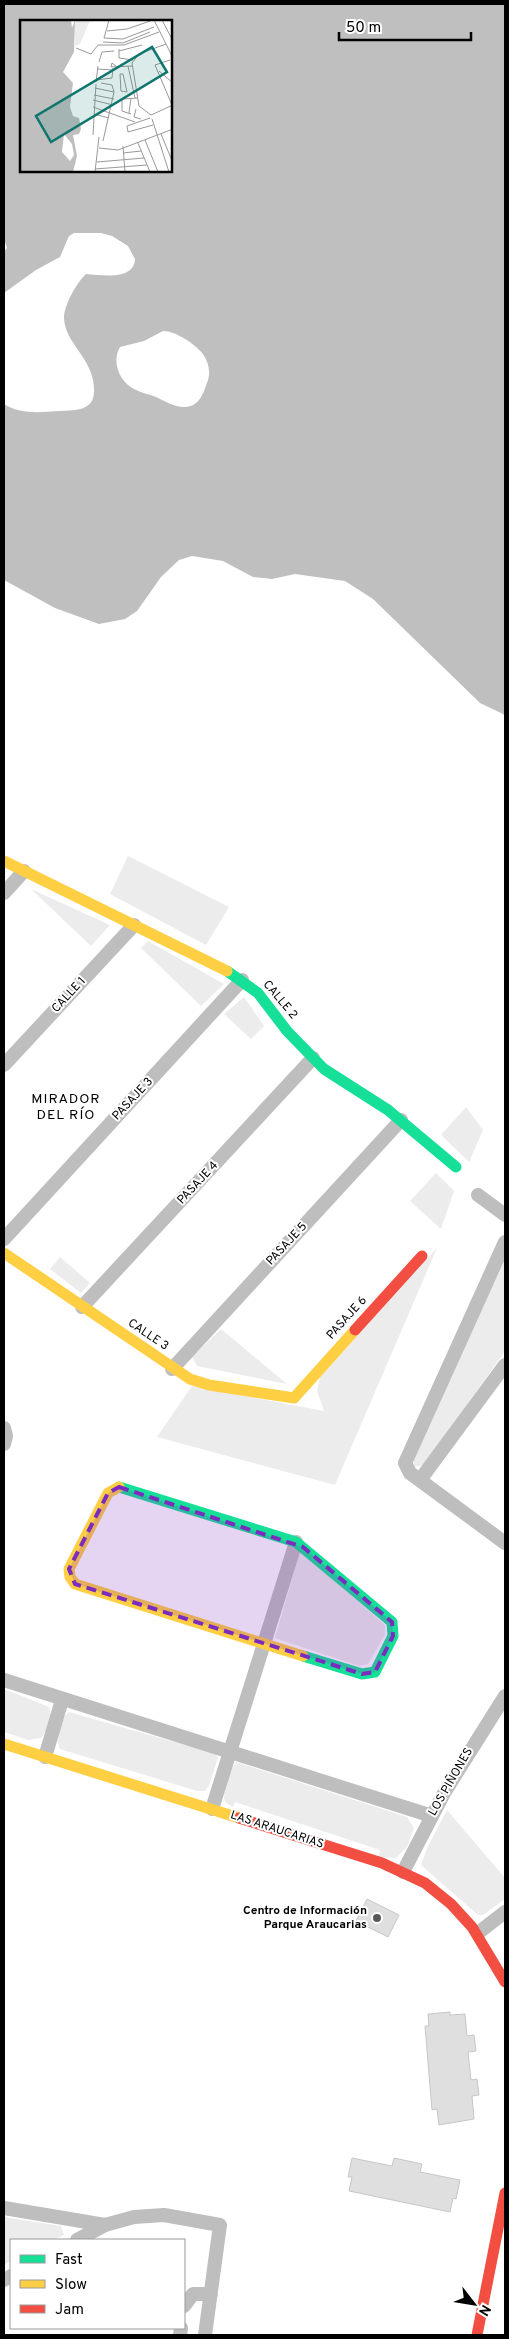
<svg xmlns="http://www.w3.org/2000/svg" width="509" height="2339" font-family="Overpass,sans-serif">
  <rect width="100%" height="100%" fill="#fff"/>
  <path fill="#ececec" d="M 128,856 L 229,907 L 206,945 L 110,894 Z
    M 31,889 L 110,925 L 91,946 Z
    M 148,941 L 224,984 L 201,1006 L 141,948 Z
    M 244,997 L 264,1026 L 251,1039 L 224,1014 Z
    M 466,1107 L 483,1130 L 469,1162 L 441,1135 Z
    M 436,1173 L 454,1191 L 441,1229 L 410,1201 Z
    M 437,1248 L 335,1485 L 157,1437 L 192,1386 L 324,1411 L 317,1391 L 320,1377 Z
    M 60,1257 L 90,1283 L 81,1293 L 50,1269 Z
    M 505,1260 L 505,1351 L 424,1465 L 415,1467 L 413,1458 Z
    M 221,1329 L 287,1384 L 197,1366 L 192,1357 Z
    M 300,1551 L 385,1625 L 385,1635 L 368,1664 L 359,1666 L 275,1638 Z
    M 4,1689 L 49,1707 C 53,1716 47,1731 41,1738 L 28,1740 L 4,1732 Z
    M 69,1712 L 216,1754 L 218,1758 L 209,1786 L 205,1791 L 197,1791 L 60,1749 C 55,1739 60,1719 69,1712 Z
    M 236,1762 L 407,1817 L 414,1828 L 407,1847 L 396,1858 L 378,1857 L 380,1850 L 235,1802 L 233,1807 C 230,1805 225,1803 224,1799 C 223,1793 232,1767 236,1762 Z
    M 447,1810 L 505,1878 L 505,1899 L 483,1915 L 478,1915 L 421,1865 L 427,1848 Z
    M 4,2217 L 61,2226 L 64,2235 L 53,2240 L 11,2240 L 11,2261 L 4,2265 Z"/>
  <path fill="#bfbfbf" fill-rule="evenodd" d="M 4,4 L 505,4 L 505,715 L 480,703 L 373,599 L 345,581 L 295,574 L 272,579 L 253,577 L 223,561 L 192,556 L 179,560 L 161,577 L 137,611 L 125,619 L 99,624 L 55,608 L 4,580 L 4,404 C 21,415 41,412 60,411 C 76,410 94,411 94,391 C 95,359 65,345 64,318 C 64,305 77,282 86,274 C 102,275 134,281 135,259 L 128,246 L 112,236 L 101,233 L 74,233 L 69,236 L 60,257 L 36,270 L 4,293 L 4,252 L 7,248 L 4,239 ZM 21,21 L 171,21 L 171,171 L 21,171 ZM 163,331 C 176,331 195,344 203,354 C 209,363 211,373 207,383 C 204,391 201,401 193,405 C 180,411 167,402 156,397 C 149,394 141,393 134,389 C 120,382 111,362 120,347 L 144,341 Z"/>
  <path fill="#dfdfdf" stroke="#c7c7c7" d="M 367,1899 L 399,1915 L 388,1937 L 356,1921 Z
    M 450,2012 L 450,2015 L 465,2014 L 467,2036 L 474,2035 L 476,2051 L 468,2052 L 471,2080 L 477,2079 L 479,2095 L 472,2096 L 474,2119 L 439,2125 L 437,2109 L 432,2110 L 425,2026 L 429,2026 L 428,2014 Z
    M 352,2158 L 392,2166 L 394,2158 L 422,2164 L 420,2172 L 460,2180 L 456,2199 L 453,2198 L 450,2212 L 349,2191 L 352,2177 L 348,2177 Z"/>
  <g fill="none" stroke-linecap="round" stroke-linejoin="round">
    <path stroke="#bebebe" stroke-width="14" d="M 4,893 L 24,871
      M 4,1065 L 134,925
      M 478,1195 L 505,1215
      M 4,1239 L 242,980
      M 505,1242 L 405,1463 L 410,1473 L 505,1543
      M 82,1307 L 313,1058
      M 172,1369 L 401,1120
      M 4,1428 L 6,1436 L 4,1444
      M 420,1480 L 505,1365
      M 4,1680 L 432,1816
      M 45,1757 L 62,1700
      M 212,1809 L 296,1542
      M 403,1872 L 444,1793 L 505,1696
      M 478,1933 L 505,1912
      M 4,2208 L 105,2225 L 134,2217 L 164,2215 L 220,2225 L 205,2335
      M 77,2240 L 105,2225
      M 4,2280 L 11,2276
      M 184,2306 L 193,2294 L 211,2294
      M 180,2335 L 181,2328"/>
    <path stroke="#16e098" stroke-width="11" d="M 227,971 L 258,993 L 287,1031 L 324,1069 L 388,1110 L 456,1167
      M 119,1487 L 296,1542 L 392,1622 L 393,1636 L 375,1672 L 362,1674 L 303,1656"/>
    <path stroke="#ffcf43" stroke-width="11" d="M 4,861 L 227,971
      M 4,1253 L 190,1379 L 209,1385 L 294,1398 L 355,1330
      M 119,1487 L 108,1493 L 69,1569 L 70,1577 L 75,1584 L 303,1656
      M 4,1744 L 239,1818"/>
    <path stroke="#f24e42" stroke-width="11" d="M 355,1330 L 422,1256
      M 239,1818 L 382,1863 L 425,1883 L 451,1904 L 472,1927 L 505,1982
      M 477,2335 L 505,2193"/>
  </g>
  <path fill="#7b2cbf" fill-opacity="0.2" stroke="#7b2cbf" stroke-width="4" stroke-dasharray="10 6" stroke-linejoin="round" d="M 119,1487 L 303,1547 L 392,1622 L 393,1636 L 375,1672 L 362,1674 L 75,1584 L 69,1569 L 108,1493 Z"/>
  <circle fill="#595959" stroke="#fff" stroke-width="2" cx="377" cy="1918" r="5"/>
  <g text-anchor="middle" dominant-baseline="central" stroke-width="4" stroke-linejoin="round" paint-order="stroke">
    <g font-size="12" fill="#000" stroke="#fff">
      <text transform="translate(69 995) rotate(-47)">CALLE 1</text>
      <text transform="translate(280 1000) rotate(50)">CALLE 2</text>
      <text transform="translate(133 1099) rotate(-47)">PASAJE 3</text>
      <text transform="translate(198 1183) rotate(-47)">PASAJE 4</text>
      <text transform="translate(287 1244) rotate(-47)">PASAJE 5</text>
      <text transform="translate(347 1318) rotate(-48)">PASAJE 6</text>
      <text transform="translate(148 1335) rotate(34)">CALLE 3</text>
      <text transform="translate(451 1782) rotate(-60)">LOS PIÑONES</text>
      <text transform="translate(277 1830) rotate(18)">LAS ARAUCARIAS</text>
    </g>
    <g font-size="12" font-weight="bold" fill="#000" stroke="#fff" text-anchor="end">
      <text x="367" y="1911">Centro de Información<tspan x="367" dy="14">Parque Araucarias</tspan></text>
    </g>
    <g font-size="14" letter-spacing="1" fill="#000" stroke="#fff">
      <text x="66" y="1099">MIRADOR<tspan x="66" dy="16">DEL RÍO</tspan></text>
    </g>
  </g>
  <g transform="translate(20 20)">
    <rect width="152" height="152" fill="#fff"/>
    <path d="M 55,0 L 70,1 L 60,24 L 55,26 Z" fill="#ececec"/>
    <path d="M 0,0 L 51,0 L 52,8 L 55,0 L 54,32 L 43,52 L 53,63 L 50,87 L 53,96 L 59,98 L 61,109 L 59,114 L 53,115 L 57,136 L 53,152 L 0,152 ZM 44,114 L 52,124 L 54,135 L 50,141 L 42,132 Z" fill="#bfbfbf" fill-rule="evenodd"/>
    <path fill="none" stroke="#999" stroke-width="1" d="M 134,0 L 153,38M 142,0 L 153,21M 87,11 L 107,9 L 133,0M 84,18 L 103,19 L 134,7M 84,18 L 89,0M 83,22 L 103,23 L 130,12M 56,28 L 71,34 L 78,25 L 104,25 L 139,12M 99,29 L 99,38 L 113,40M 99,31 L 122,25M 150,40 L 135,45 L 152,85M 79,42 L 82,32 L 94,31M 96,46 L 92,43 L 91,47 L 112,46M 108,46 L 115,78M 77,49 L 93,50M 139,51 L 153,63M 100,54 L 103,54 L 107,72 L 101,71 ZM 76,60 L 92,58 L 93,48M 76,62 L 78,46M 81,63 L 92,65 L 94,72 L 83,121M 75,68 L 94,72M 74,75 L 94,79M 73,80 L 93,85M 73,87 L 115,102M 116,89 L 114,97 L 121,99M 109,93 L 111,78M 74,94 L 89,98M 111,94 L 102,91 L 102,79 L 118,78M 131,95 L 119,86 L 112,43 L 119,34 L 146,24M 131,95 L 153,85M 130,98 L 107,106 L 108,112 L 133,105M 132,99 L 149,152M 141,114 L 153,143M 73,115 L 76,64M 125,120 L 138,152M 118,123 L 130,152M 103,126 L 105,152M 79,128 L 98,130 L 153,109M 103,133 L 121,131M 77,142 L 124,138M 75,149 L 127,145M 75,152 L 79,117"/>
    <path fill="#0f766e" fill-opacity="0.15" stroke="#0f766e" stroke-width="2.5" d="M 132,27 L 147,52 L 31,122 L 16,96 Z"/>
    <rect width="152" height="152" fill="none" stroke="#000" stroke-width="2.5"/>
  </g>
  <rect width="509" height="2339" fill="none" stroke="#000000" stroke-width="10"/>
  <rect x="10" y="2239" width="175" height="90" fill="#ffffff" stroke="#999999"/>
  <rect x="20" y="2255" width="25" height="8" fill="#16e098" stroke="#999999"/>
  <text x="55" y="2264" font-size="15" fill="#000000">Fast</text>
  <rect x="20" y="2280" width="25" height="8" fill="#ffcf43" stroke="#999999"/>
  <text x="55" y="2289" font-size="15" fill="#000000">Slow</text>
  <rect x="20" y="2305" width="25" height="8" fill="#f24e42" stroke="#999999"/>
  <text x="55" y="2314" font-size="15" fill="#000000">Jam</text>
  <g transform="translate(474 2304) rotate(121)" stroke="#ffffff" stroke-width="4" paint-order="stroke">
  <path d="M0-4L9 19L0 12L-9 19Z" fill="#000000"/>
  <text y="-8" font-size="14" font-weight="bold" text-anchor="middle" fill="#000000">N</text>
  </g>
  <path d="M339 32v8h132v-8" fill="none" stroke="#000000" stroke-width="2.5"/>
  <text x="346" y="32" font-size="15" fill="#000000" stroke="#ffffff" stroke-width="4" paint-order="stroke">50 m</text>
</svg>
